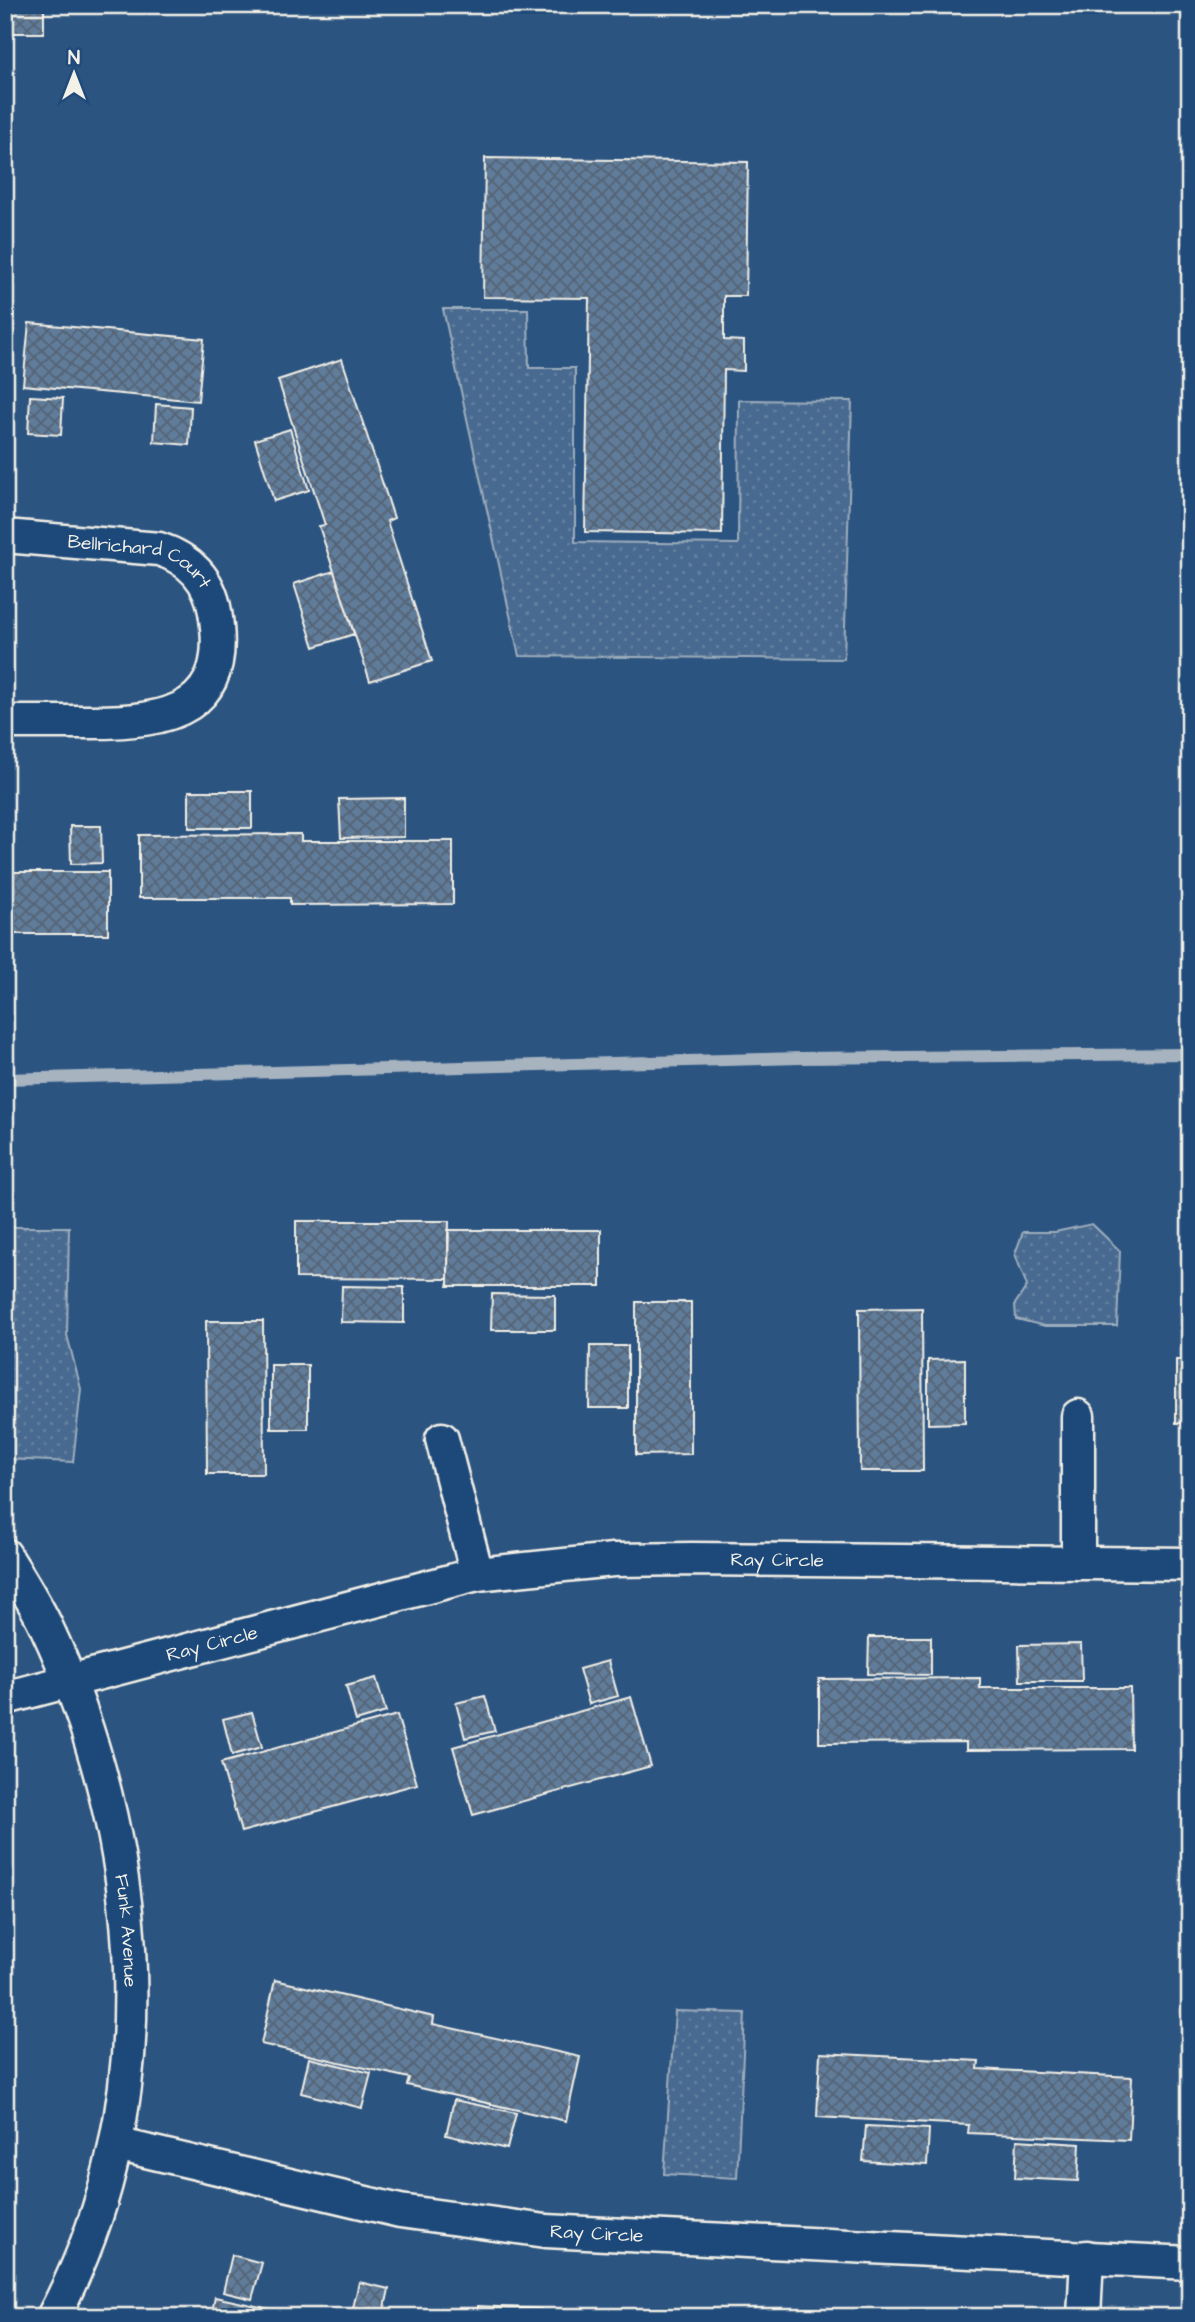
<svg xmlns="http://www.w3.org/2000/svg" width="1195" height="2322" font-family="'Architects Daughter',sans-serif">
  <defs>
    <pattern id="park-dots" width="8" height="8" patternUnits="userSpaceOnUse" patternTransform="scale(1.75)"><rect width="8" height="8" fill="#496b90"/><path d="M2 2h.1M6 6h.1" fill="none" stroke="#6481a0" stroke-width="1.8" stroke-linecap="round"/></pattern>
    <pattern id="building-cross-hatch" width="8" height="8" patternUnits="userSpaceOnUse" patternTransform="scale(1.75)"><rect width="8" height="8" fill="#5e7b9a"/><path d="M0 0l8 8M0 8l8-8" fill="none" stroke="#556474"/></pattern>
  </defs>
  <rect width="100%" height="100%" fill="#2c5481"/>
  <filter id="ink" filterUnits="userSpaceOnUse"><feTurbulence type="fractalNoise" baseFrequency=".0143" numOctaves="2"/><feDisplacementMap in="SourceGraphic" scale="14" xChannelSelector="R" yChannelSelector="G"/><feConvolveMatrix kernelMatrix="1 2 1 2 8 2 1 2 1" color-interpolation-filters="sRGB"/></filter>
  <g filter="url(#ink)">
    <path fill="url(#park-dots)" stroke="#9eaebc" stroke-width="2" d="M 443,309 L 528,309 L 529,368 L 575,368 L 575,542 L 738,544 L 739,400 L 852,401 L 844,659 L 519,656 Z
      M 1092,1224 L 1120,1251 L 1117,1326 L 1045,1326 L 1016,1319 L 1015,1304 L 1027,1286 L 1015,1254 L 1023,1232 L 1055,1232 Z
      M 5,1227 L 69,1227 L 67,1335 L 81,1389 L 73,1462 L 5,1459 Z
      M 675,2011 L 745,2013 L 737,2178 L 664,2174 Z"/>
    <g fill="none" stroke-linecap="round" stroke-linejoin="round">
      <path stroke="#a7b4c0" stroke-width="12" d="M 5,1079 L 801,1058 L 1190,1054"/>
    </g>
    <path fill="url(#building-cross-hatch)" stroke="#f4f1e8" stroke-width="2" d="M 5,5 L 44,5 L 44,33 L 5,33 Z
      M 485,158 L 748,162 L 746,296 L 724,296 L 724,340 L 744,341 L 744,371 L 724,370 L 722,534 L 585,532 L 589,298 L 483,297 Z
      M 29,323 L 204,339 L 198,401 L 23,385 Z
      M 342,359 L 394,518 L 387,521 L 432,661 L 370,681 L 319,526 L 325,525 L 278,380 Z
      M 30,396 L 63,398 L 61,435 L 28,433 Z
      M 156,404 L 191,407 L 189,445 L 154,442 Z
      M 290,429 L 309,490 L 274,501 L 255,440 Z
      M 334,571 L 354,634 L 314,647 L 294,584 Z
      M 189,791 L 252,791 L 252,828 L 189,828 Z
      M 404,798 L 404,837 L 341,838 L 339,799 Z
      M 70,826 L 101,826 L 102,863 L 71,864 Z
      M 301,834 L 301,841 L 453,841 L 453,904 L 290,905 L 290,898 L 139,898 L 139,835 Z
      M 5,872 L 108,872 L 108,934 L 5,934 Z
      M 296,1221 L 449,1221 L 448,1279 L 296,1278 Z
      M 448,1230 L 601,1230 L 601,1286 L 448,1286 Z
      M 342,1286 L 404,1287 L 404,1323 L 341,1322 Z
      M 492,1294 L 555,1295 L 555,1330 L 491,1330 Z
      M 636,1302 L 691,1302 L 691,1454 L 636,1455 Z
      M 922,1308 L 923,1471 L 860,1471 L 859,1309 Z
      M 206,1321 L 263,1321 L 264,1474 L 207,1474 Z
      M 590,1346 L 628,1346 L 628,1408 L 589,1408 Z
      M 965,1359 L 965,1423 L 928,1424 L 928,1360 Z
      M 1176,1360 L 1190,1360 L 1190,1423 L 1176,1423 Z
      M 271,1365 L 308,1365 L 308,1429 L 271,1429 Z
      M 869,1637 L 931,1637 L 931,1675 L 868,1674 Z
      M 1081,1644 L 1082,1681 L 1020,1681 L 1019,1645 Z
      M 608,1661 L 618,1696 L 589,1704 L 579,1669 Z
      M 376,1678 L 386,1712 L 356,1721 L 346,1686 Z
      M 980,1678 L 980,1688 L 1130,1688 L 1131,1749 L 966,1750 L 966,1742 L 819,1743 L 819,1679 Z
      M 485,1696 L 495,1731 L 465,1738 L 456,1703 Z
      M 631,1697 L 651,1766 L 473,1815 L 453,1747 Z
      M 252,1712 L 262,1747 L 232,1755 L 223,1719 Z
      M 397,1715 L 417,1784 L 241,1832 L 221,1763 Z
      M 275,1980 L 434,2017 L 433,2024 L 580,2057 L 566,2121 L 407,2085 L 409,2078 L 261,2044 Z
      M 820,2053 L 979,2061 L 978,2069 L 1132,2077 L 1129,2140 L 968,2133 L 969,2125 L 817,2117 Z
      M 309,2058 L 371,2073 L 362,2108 L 301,2093 Z
      M 454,2100 L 516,2113 L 507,2149 L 446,2135 Z
      M 866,2126 L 929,2129 L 927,2165 L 863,2161 Z
      M 1017,2140 L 1080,2144 L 1078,2181 L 1015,2178 Z
      M 232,2255 L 262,2263 L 252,2299 L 223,2292 Z
      M 359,2282 L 389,2289 L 383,2317 L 351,2317 Z
      M 215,2297 L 306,2317 L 211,2317 Z
      M 478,2306 L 541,2309 L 541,2317 L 478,2317 Z"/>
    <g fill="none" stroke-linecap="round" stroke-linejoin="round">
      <defs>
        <g id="minor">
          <path id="s1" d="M 5,536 L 159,549 C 190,559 210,580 215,612 C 232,710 170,722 91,722 C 62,722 34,722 5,722"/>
          <path d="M 1078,1416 L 1078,1563"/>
          <path d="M 442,1439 L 477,1574"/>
          <path id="s2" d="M 5,1555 C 19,1578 34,1601 45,1624 C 146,1838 168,2104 53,2317"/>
          <path id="s3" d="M 5,1698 L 477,1574 L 613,1560 L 692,1559 L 1190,1564"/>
          <path id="s4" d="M 116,2144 L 400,2211 L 546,2231 L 1190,2263"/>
          <path d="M 1084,2317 L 1087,2257"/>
        </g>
      </defs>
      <use href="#minor" stroke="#f4f1e8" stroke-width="37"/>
      <path stroke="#f4f1e8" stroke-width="4.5" stroke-dasharray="7 5" stroke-linecap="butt" d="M 5,2316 L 6,2317"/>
      <use href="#minor" stroke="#1f4a7a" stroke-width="32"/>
    </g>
  </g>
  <g text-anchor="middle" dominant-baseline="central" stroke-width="7" stroke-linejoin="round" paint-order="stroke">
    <g font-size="19" fill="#f4f1e8" stroke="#1f4a7a">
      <text stroke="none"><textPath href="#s1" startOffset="140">Bellrichard Court</textPath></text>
      <text stroke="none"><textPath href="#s3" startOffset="789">Ray Circle</textPath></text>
      <text stroke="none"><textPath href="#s3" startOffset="214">Ray Circle</textPath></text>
      <text stroke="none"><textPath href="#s2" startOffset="399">Funk Avenue</textPath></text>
      <text stroke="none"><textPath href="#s4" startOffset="490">Ray Circle</textPath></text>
    </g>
  </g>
  <rect width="1195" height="2322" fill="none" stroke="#1f4a7a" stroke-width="28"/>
  <rect x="14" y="14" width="1167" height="2294" fill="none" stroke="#f4f1e8" stroke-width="2.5" filter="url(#ink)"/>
  <g transform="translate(74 74)" stroke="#1f4a7a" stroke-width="5" paint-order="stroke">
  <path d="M0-5L12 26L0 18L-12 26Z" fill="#f4f1e8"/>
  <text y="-10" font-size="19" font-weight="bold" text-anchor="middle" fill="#f4f1e8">N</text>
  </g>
</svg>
